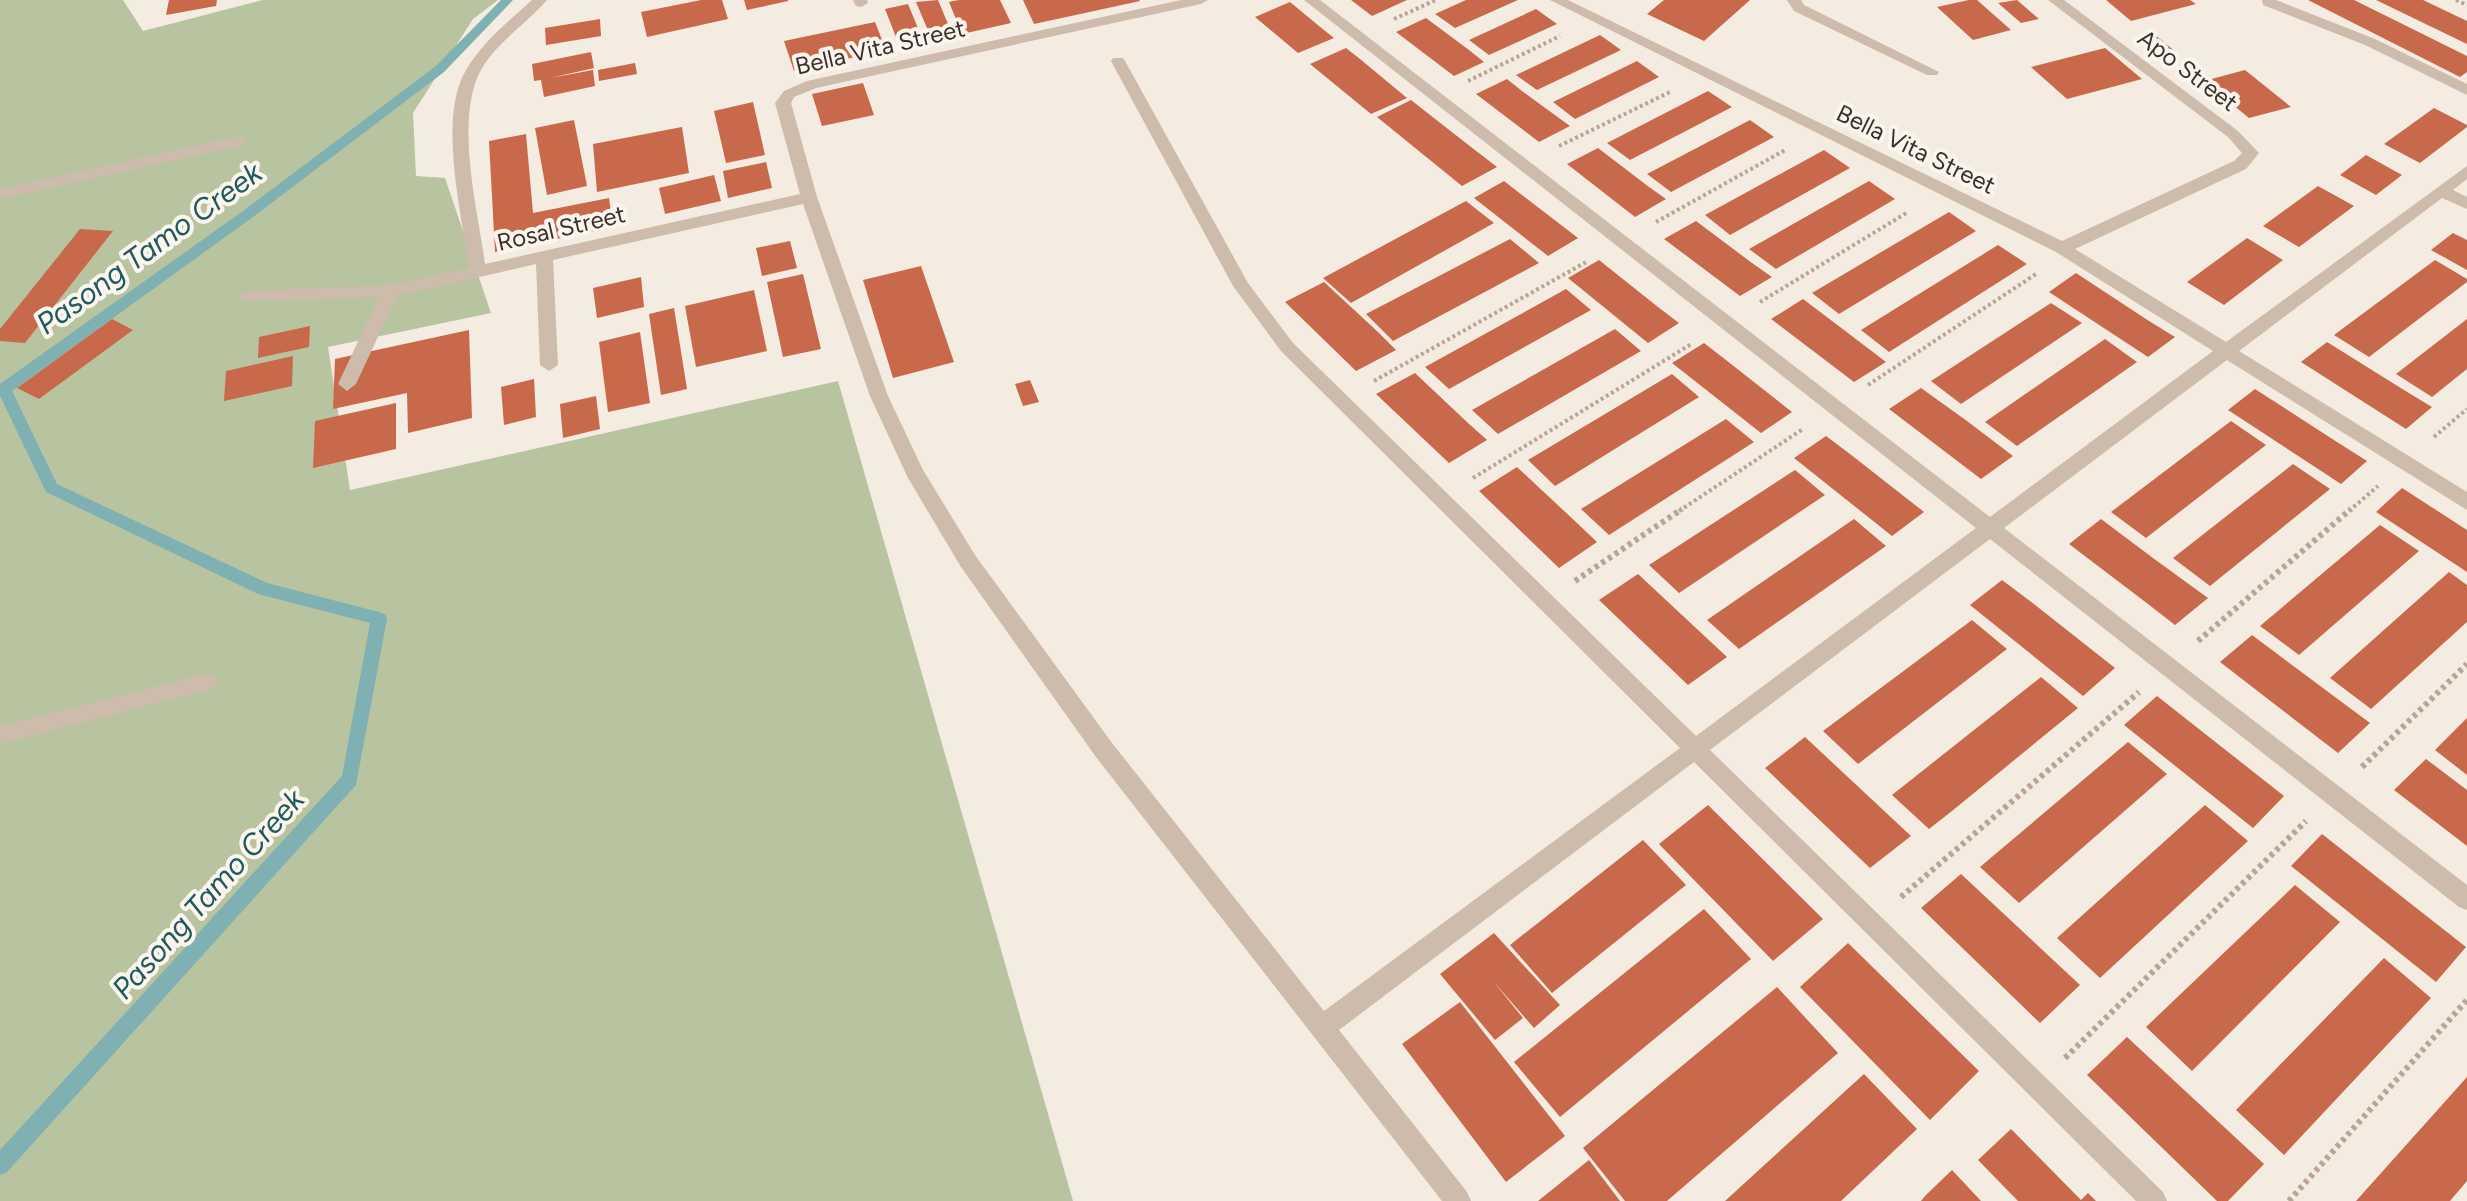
<svg xmlns="http://www.w3.org/2000/svg" width="2467" height="1201" font-family="Figtree,sans-serif">
  <rect width="100%" height="100%" fill="#f4ebe1"/>
  <path fill="#b8c4a0" d="M 0,0 L 123,0 L 143,31 L 263,0 L 498,0 L 473,19 L 413,113 L 416,176 L 445,178 L 491,313 L 328,347 L 350,490 L 838,381 L 1073,1201 L 0,1201 Z"/>
  <g fill="none" stroke-linecap="round" stroke-linejoin="round">
    <path fill="#7fb0b2" fill-rule="evenodd" d="M 501,0 L 513,0 L 444,72 L 253,217 L 12,391 L 57,484 L 267,583 L 379,612 L 385,614 L 387,619 L 356,785 L 7,1172 L 0,1175 L 0,1150 L 342,776 L 370,623 L 258,594 L 46,492 L 0,396 L 0,384 L 243,211 L 436,66 Z"/>
  </g>
  <path fill="#c8694b" d="M 169,0 L 217,0 L 216,6 L 166,15 Z
    M 701,0 L 722,0 L 728,19 L 647,37 L 641,12 Z
    M 744,0 L 788,0 L 788,1 L 747,10 Z
    M 938,0 L 953,36 L 932,40 L 916,2 Z
    M 959,0 L 1000,0 L 1011,23 L 962,34 L 949,2 Z
    M 1023,0 L 1139,0 L 1140,1 L 1034,24 Z
    M 1351,0 L 1407,0 L 1372,16 Z
    M 1466,0 L 1518,0 L 1455,28 L 1435,14 Z
    M 1664,0 L 1750,0 L 1704,41 L 1647,14 Z
    M 1969,0 L 1977,0 L 2011,30 L 1973,40 L 1937,7 Z
    M 2017,0 L 2039,19 L 2021,23 L 1998,3 Z
    M 2106,0 L 2190,0 L 2196,4 L 2131,21 Z
    M 2308,0 L 2354,0 L 2467,56 L 2467,72 L 2460,77 Z
    M 2376,0 L 2423,0 L 2467,21 L 2467,44 Z
    M 1290,2 L 1319,26 L 1334,38 L 1298,53 L 1255,17 Z
    M 908,4 L 925,45 L 901,50 L 885,9 Z
    M 1536,9 L 1557,24 L 1489,55 L 1469,40 Z
    M 1426,18 L 1469,50 L 1484,62 L 1454,76 L 1396,32 Z
    M 600,19 L 601,36 L 546,45 L 545,28 Z
    M 875,22 L 886,50 L 794,71 L 784,41 Z
    M 1600,35 L 1621,50 L 1537,90 L 1516,75 Z
    M 2155,35 L 2176,52 L 2157,57 L 2135,39 Z
    M 1346,48 L 1360,59 L 1407,98 L 1371,114 L 1310,64 Z
    M 2105,48 L 2142,79 L 2067,99 L 2031,67 Z
    M 591,52 L 594,68 L 550,78 L 593,70 L 595,86 L 544,97 L 541,80 L 534,81 L 532,64 Z
    M 1637,61 L 1659,77 L 1575,119 L 1553,102 Z
    M 635,63 L 637,74 L 599,81 L 598,70 Z
    M 2245,70 L 2291,107 L 2249,118 L 2204,81 Z
    M 1507,79 L 1522,91 L 1570,126 L 1539,142 L 1476,94 Z
    M 863,83 L 874,115 L 822,126 L 812,94 Z
    M 1708,91 L 1732,107 L 1630,160 L 1607,143 Z
    M 1411,100 L 1462,140 L 1497,167 L 1462,186 L 1377,117 Z
    M 753,102 L 765,155 L 726,163 L 714,111 Z
    M 2434,108 L 2467,125 L 2467,127 L 2420,163 L 2384,144 Z
    M 574,120 L 587,186 L 547,195 L 535,128 Z
    M 1750,120 L 1774,137 L 1671,192 L 1647,174 Z
    M 682,127 L 689,173 L 597,192 L 593,144 Z
    M 526,134 L 533,213 L 609,198 L 613,227 L 495,252 L 489,141 Z
    M 1598,148 L 1649,187 L 1666,199 L 1635,217 L 1567,164 Z
    M 1824,150 L 1850,168 L 1730,235 L 1705,215 Z
    M 2366,155 L 2402,175 L 2376,195 L 2340,175 Z
    M 766,162 L 772,188 L 728,198 L 723,171 Z
    M 714,175 L 721,201 L 665,214 L 659,188 Z
    M 1504,181 L 1522,195 L 1578,238 L 1548,256 L 1474,198 Z
    M 1869,181 L 1895,199 L 1776,269 L 1749,249 Z
    M 2318,186 L 2354,206 L 2299,247 L 2263,226 Z
    M 1466,201 L 1494,223 L 1351,303 L 1323,278 Z
    M 1949,212 L 1976,231 L 1839,314 L 1812,293 Z
    M 1696,221 L 1752,263 L 1772,277 L 1740,296 L 1664,239 Z
    M 80,229 L 113,231 L 25,343 L 0,341 L 0,329 Z
    M 2453,233 L 2467,240 L 2467,270 L 2431,250 Z
    M 2247,238 L 2283,260 L 2224,305 L 2187,282 Z
    M 1510,239 L 1539,263 L 1393,341 L 1366,314 Z
    M 790,241 L 797,268 L 762,276 L 756,248 Z
    M 1998,245 L 2027,264 L 1889,352 L 1861,330 Z
    M 1599,260 L 1658,307 L 1679,323 L 1648,343 L 1568,278 Z
    M 2435,260 L 2467,279 L 2467,282 L 2369,357 L 2334,335 Z
    M 921,266 L 954,362 L 893,378 L 863,280 Z
    M 2076,273 L 2149,321 L 2175,337 L 2148,357 L 2049,292 Z
    M 803,274 L 821,349 L 783,357 L 767,282 Z
    M 641,277 L 644,307 L 597,318 L 593,288 Z
    M 1324,282 L 1378,332 L 1396,350 L 1356,371 L 1285,302 Z
    M 1566,289 L 1591,310 L 1449,389 L 1425,367 Z
    M 754,290 L 767,351 L 696,367 L 685,306 Z
    M 1803,299 L 1844,330 L 1886,362 L 1854,382 L 1771,319 Z
    M 2051,303 L 2082,323 L 1961,404 L 1931,381 Z
    M 674,308 L 687,389 L 661,395 L 649,314 Z
    M 112,319 L 133,330 L 39,399 L 17,388 Z
    M 2467,319 L 2467,369 L 2432,397 L 2396,374 Z
    M 310,326 L 309,347 L 258,358 L 259,337 Z
    M 1615,329 L 1641,351 L 1498,434 L 1472,410 Z
    M 469,330 L 472,418 L 408,433 L 407,393 L 333,409 L 335,359 Z
    M 640,332 L 650,403 L 608,412 L 599,342 Z
    M 2105,339 L 2137,362 L 2017,446 L 1985,422 Z
    M 2327,342 L 2404,390 L 2432,407 L 2406,429 L 2301,362 Z
    M 1704,343 L 1726,360 L 1792,412 L 1761,433 L 1672,363 Z
    M 293,356 L 292,386 L 224,401 L 226,371 Z
    M 1415,373 L 1468,423 L 1487,440 L 1449,463 L 1376,394 Z
    M 1672,374 L 1699,397 L 1555,486 L 1528,460 Z
    M 534,379 L 536,417 L 504,425 L 501,387 Z
    M 1030,380 L 1039,402 L 1023,406 L 1015,384 Z
    M 1921,388 L 1967,421 L 2013,456 L 1981,479 L 1889,409 Z
    M 2255,389 L 2337,442 L 2367,461 L 2341,484 L 2228,410 Z
    M 596,396 L 600,429 L 563,438 L 560,404 Z
    M 396,403 L 396,449 L 313,468 L 315,421 Z
    M 1726,419 L 1754,442 L 1609,535 L 1581,509 Z
    M 2231,421 L 2266,445 L 2146,538 L 2111,512 Z
    M 1826,436 L 1850,454 L 1924,512 L 1892,536 L 1794,458 Z
    M 2293,464 L 2330,489 L 2210,586 L 2173,558 Z
    M 1517,467 L 1577,523 L 1597,542 L 1559,568 L 1479,491 Z
    M 1795,470 L 1825,495 L 1679,593 L 1649,565 Z
    M 2402,488 L 2467,530 L 2467,572 L 2376,512 Z
    M 1854,519 L 1886,546 L 1739,649 L 1707,620 Z
    M 2101,519 L 2153,558 L 2208,598 L 2175,625 L 2148,604 L 2069,544 Z
    M 2380,525 L 2419,551 L 2299,655 L 2260,626 Z
    M 2449,572 L 2467,585 L 2467,622 L 2371,709 L 2330,678 Z
    M 1638,574 L 1727,657 L 1688,685 L 1599,600 Z
    M 2002,580 L 2030,601 L 2115,668 L 2083,696 L 1970,605 Z
    M 1972,620 L 2007,649 L 1858,764 L 1823,731 Z
    M 2252,635 L 2339,700 L 2370,723 L 2338,753 L 2220,662 Z
    M 2041,677 L 2078,708 L 1952,811 L 1929,829 L 1892,795 Z
    M 2157,696 L 2284,796 L 2253,828 L 2124,725 Z
    M 2467,718 L 2467,775 L 2435,750 Z
    M 1805,737 L 1911,836 L 1870,868 L 1765,768 Z
    M 2128,742 L 2167,774 L 2019,903 L 1980,867 Z
    M 2426,759 L 2467,790 L 2467,846 L 2394,790 Z
    M 1708,805 L 1823,919 L 1773,961 L 1659,844 Z
    M 2205,805 L 2248,841 L 2100,978 L 2057,938 Z
    M 2322,834 L 2466,947 L 2436,982 L 2291,866 Z
    M 1643,840 L 1686,885 L 1552,993 L 1510,945 Z
    M 1961,874 L 2080,985 L 2040,1023 L 1921,908 Z
    M 2295,885 L 2340,922 L 2192,1071 L 2146,1027 Z
    M 1704,909 L 1751,959 L 1560,1117 L 1514,1062 Z
    M 1494,933 L 1560,1005 L 1534,1028 L 1493,981 L 1523,1018 L 1495,1040 L 1440,974 Z
    M 1848,943 L 1979,1071 L 1930,1120 L 1800,987 Z
    M 2384,958 L 2431,998 L 2284,1155 L 2236,1110 Z
    M 1777,987 L 1838,1053 L 1667,1201 L 1625,1201 L 1583,1148 Z
    M 1460,1002 L 1565,1136 L 1506,1182 L 1402,1044 Z
    M 2127,1037 L 2264,1164 L 2228,1201 L 2217,1201 L 2087,1075 Z
    M 1864,1074 L 1917,1129 L 1841,1201 L 1725,1201 Z
    M 2467,1077 L 2467,1181 L 2450,1201 L 2356,1201 Z
    M 2011,1129 L 2081,1200 L 2088,1193 L 2096,1201 L 2018,1201 L 1978,1160 Z
    M 1589,1160 L 1620,1201 L 1538,1201 Z
    M 1952,1170 L 1981,1201 L 1921,1201 L 1926,1195 Z"/>
  <g fill="none" stroke-linecap="round" stroke-linejoin="round">
    <path stroke="#b9a596" stroke-width="4" stroke-dasharray="3 3" stroke-linecap="butt" d="M 2456,0 L 2467,5
      M 1394,19 L 1436,0
      M 1468,81 L 1560,36
      M 1559,146 L 1672,91
      M 1656,222 L 1787,149
      M 1760,302 L 1908,212
      M 1374,381 L 1588,261
      M 1868,385 L 2036,274
      M 2434,437 L 2467,409
      M 1473,478 L 1693,343
      M 1679,511 L 1803,429
      M 2349,511 L 2378,486"/>
    <path stroke="#b9a596" stroke-width="6" stroke-dasharray="4 4" stroke-linecap="butt" d="M 1575,581 L 1682,509
      M 2198,641 L 2351,509
      M 2362,767 L 2467,664
      M 1901,897 L 2139,692
      M 2065,1058 L 2306,821
      M 2289,1201 L 2467,1000"/>
    <path fill="#cdbbac" fill-rule="evenodd" d="M 1787,0 L 1801,0 L 1804,5 L 1939,72 L 1937,75 L 1927,75 L 1794,11 Z
      M 2262,0 L 2276,0 L 2375,39 L 2467,84 L 2467,95 L 2365,45 L 2263,5 Z
      M 208,673 L 215,676 L 218,682 L 215,688 L 0,744 L 0,726 Z"/>
    <path fill="#cdbbac" fill-rule="evenodd" d="M 532,0 L 547,0 C 528,22 503,38 486,62 C 451,109 478,209 485,264 L 800,194 L 775,103 L 784,91 L 807,81 L 1181,0 L 1208,0 L 1201,4 L 816,88 L 794,97 L 791,103 L 817,197 L 888,396 L 923,470 L 975,555 L 1112,743 L 1324,1011 L 1680,748 L 1281,351 L 1233,286 L 1111,61 L 1113,58 L 1123,58 L 1125,61 L 1248,283 L 1293,343 L 1696,736 L 1976,528 L 1304,0 L 1320,0 L 1990,517 L 2213,351 L 2056,252 L 1550,0 L 1568,0 L 2062,241 L 2234,161 L 2242,153 L 2228,137 L 2048,0 L 2064,0 L 2238,131 L 2259,153 L 2246,169 L 2075,249 L 2226,342 L 2467,166 L 2467,179 L 2453,190 L 2467,197 L 2467,209 L 2442,198 L 2239,351 L 2467,492 L 2467,510 L 2227,360 L 2004,528 L 2467,885 L 2467,910 L 2459,907 L 1990,539 L 1710,750 L 2163,1192 L 2167,1201 L 2136,1201 L 1694,762 L 1339,1030 L 1467,1192 L 1471,1201 L 1442,1201 L 1096,757 L 961,567 L 908,478 L 870,396 L 803,204 L 553,260 L 558,365 L 549,371 L 540,365 L 536,264 L 397,296 L 356,384 L 347,391 L 338,384 L 379,297 L 242,301 L 239,297 L 248,291 L 391,285 L 469,268 C 462,215 438,119 465,72 C 481,43 508,22 532,0 Z
      M 853,0 L 867,0 L 868,3 L 861,7 L 856,6 Z
      M 239,136 L 247,141 L 244,145 L 0,199 L 0,189 Z"/>
  </g>
  <g text-anchor="middle" dominant-baseline="central" stroke-width="8" stroke-linejoin="round" paint-order="stroke">
    <g font-size="24" fill="#3b302b" stroke="#fbf5ee">
      <text transform="translate(880 47) rotate(-13)">Bella Vita Street</text>
      <text transform="translate(2188 70) rotate(37)">Apo Street</text>
      <text transform="translate(1916 149) rotate(26)">Bella Vita Street</text>
      <text transform="translate(561 228) rotate(-13)">Rosal Street</text>
    </g>
    <g font-size="30" font-style="italic" fill="#1f5a5e" stroke="#fbf5ee">
      <text transform="translate(149 248) rotate(-36)">Pasong Tamo Creek</text>
      <text transform="translate(208 894) rotate(-48)">Pasong Tamo Creek</text>
    </g>
  </g>
</svg>
